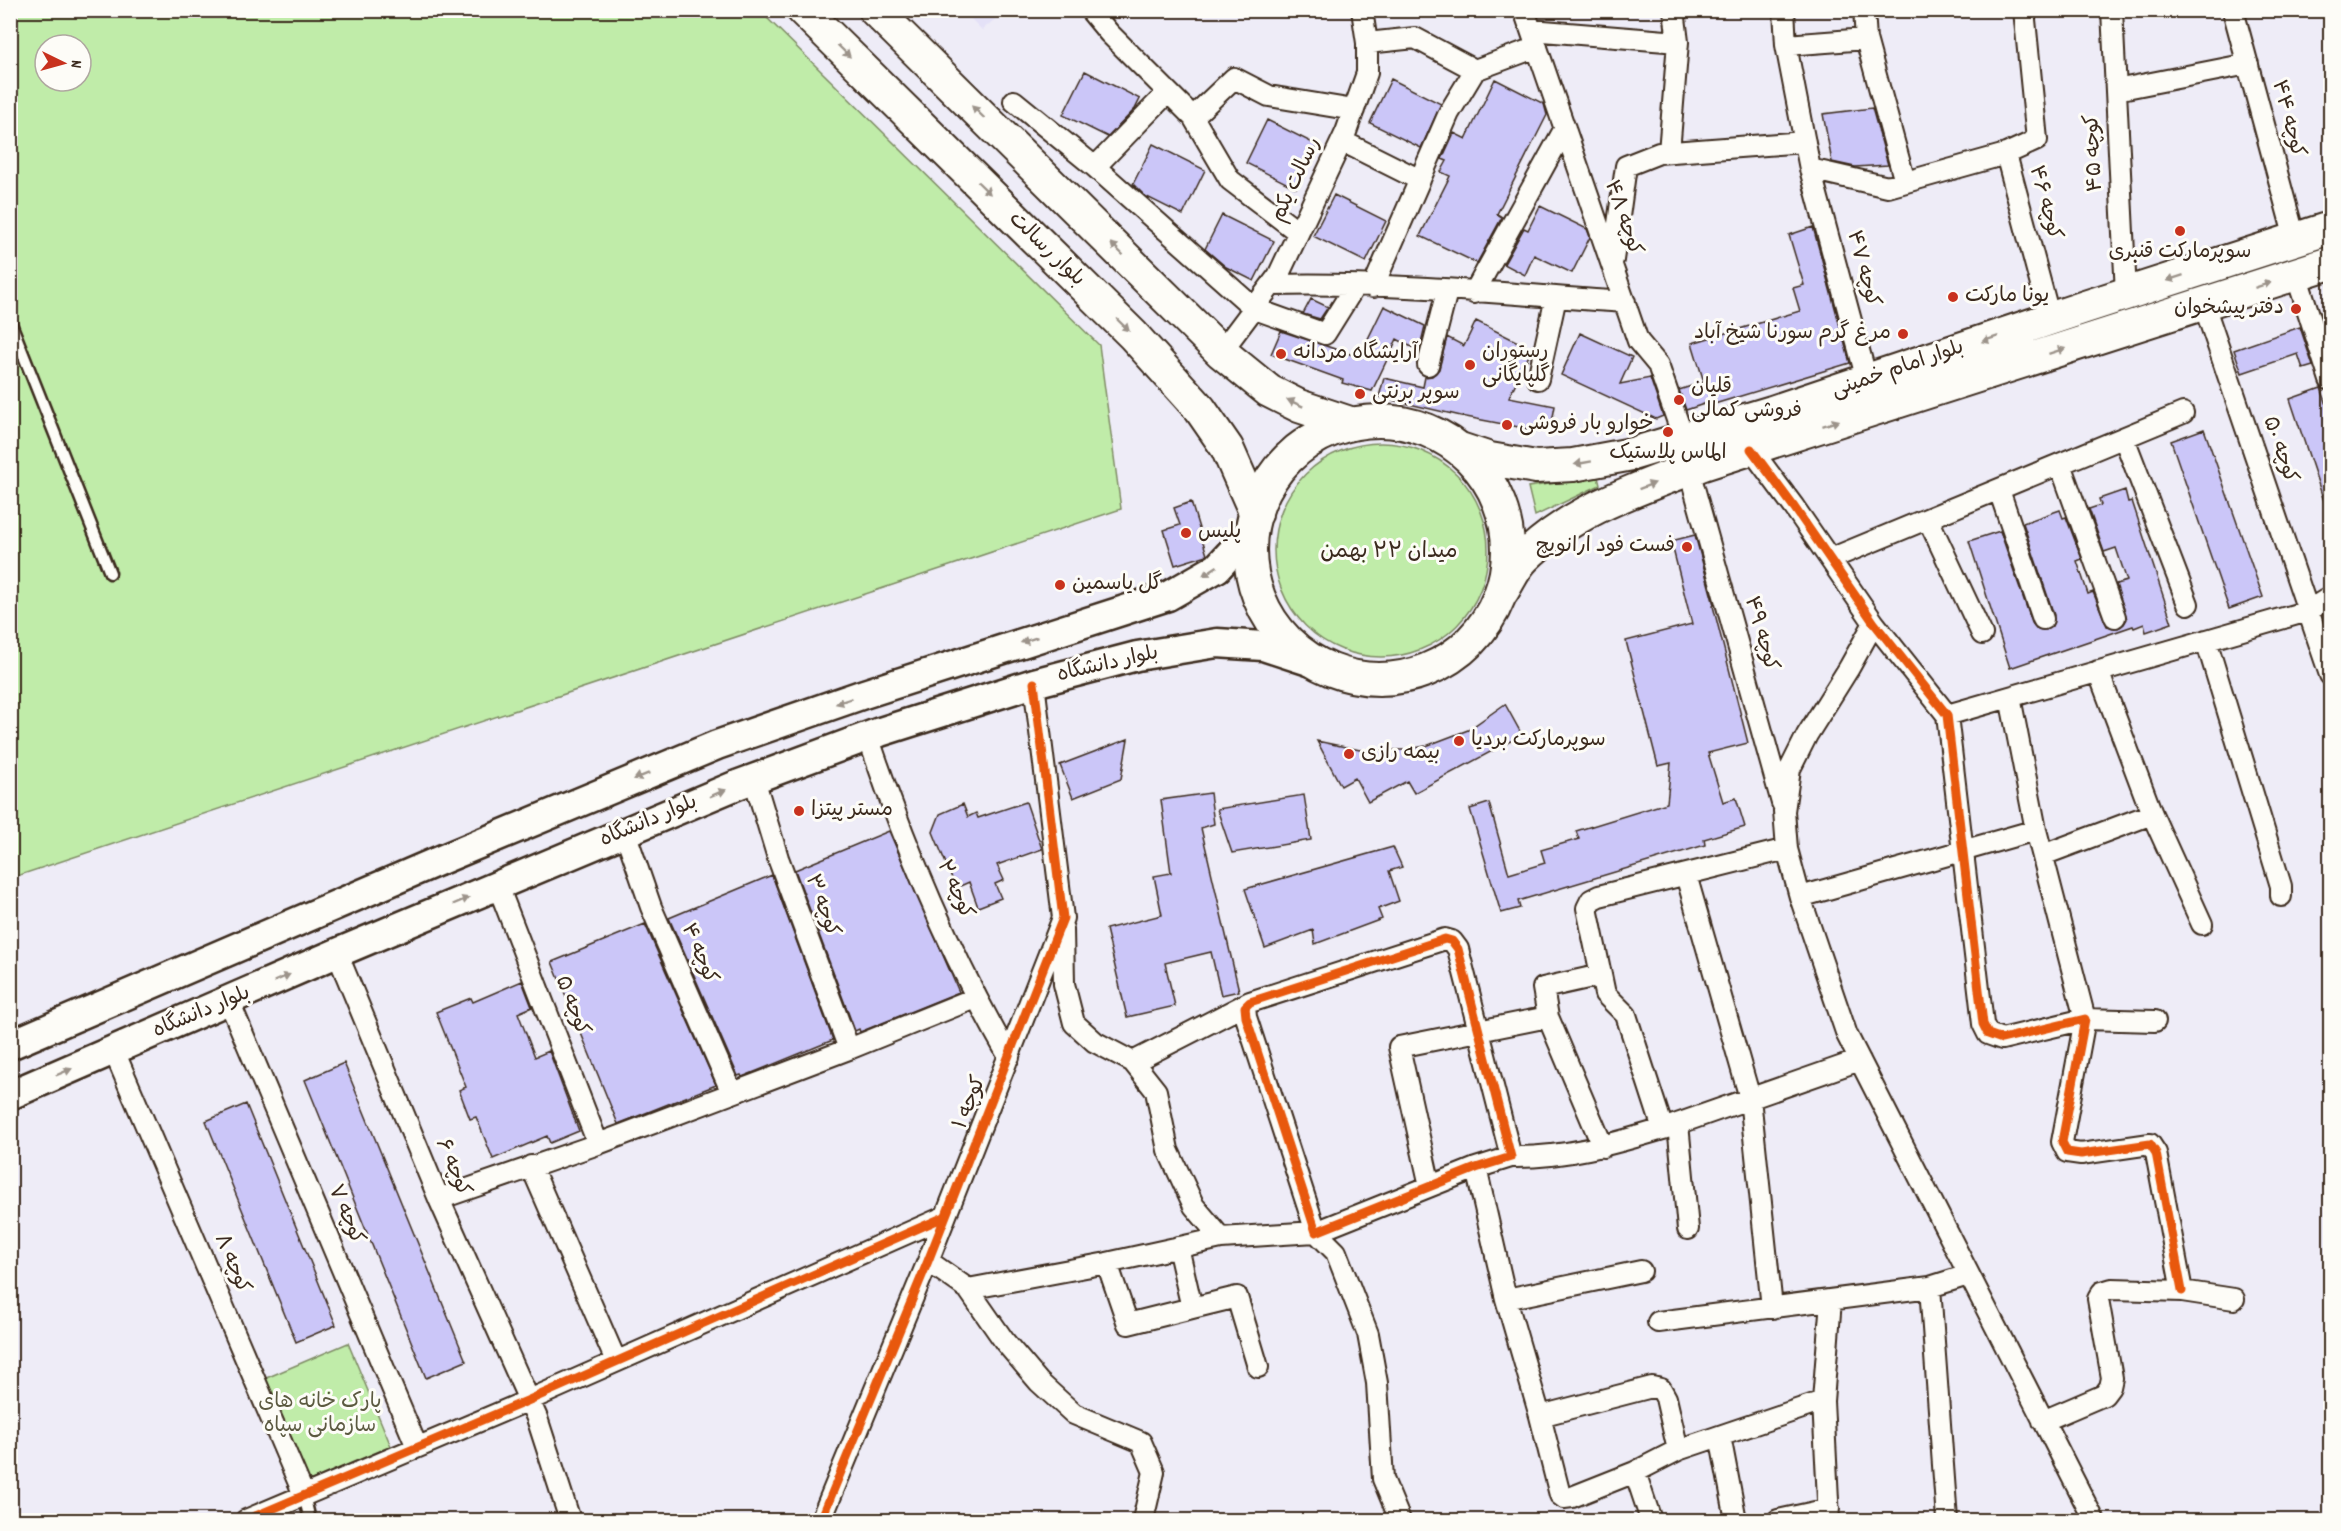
<svg xmlns="http://www.w3.org/2000/svg" width="2341" height="1531" font-family="Dekko,'Playpen Sans Arabic',sans-serif">
  <rect width="100%" height="100%" fill="#eeecf7"/>
  <filter id="ink" filterUnits="userSpaceOnUse"><feTurbulence type="fractalNoise" baseFrequency=".0167" numOctaves="2"/><feDisplacementMap in="SourceGraphic" scale="12" xChannelSelector="R" yChannelSelector="G"/><feConvolveMatrix kernelMatrix="1 2 1 2 8 2 1 2 1" color-interpolation-filters="sRGB"/></filter>
  <g filter="url(#ink)">
    <path fill="#e4e1f7" d="M 963,11 L 1005,11 L 982,30 Z"/>
    <path fill="#c0eca9" stroke="#7e8b64" stroke-width="1.5" fill-rule="evenodd" d="M 11,11 L 760,11 L 1099,345 L 1121,509 L 11,878 ZM 45,45 L 81,45 L 81,81 L 45,81 Z
      M1274 550a107 107 0 1 1 214 0a107 107 0 1 1-214 0Z
      M 1598,477 L 1600,485 L 1535,516 L 1528,487 Z
      M 348,1343 L 391,1446 L 293,1488 L 250,1385 Z"/>
    <path fill="#cbc6f8" stroke="#3b2a1e" stroke-width="1.5" d="M 1085,71 L 1140,99 L 1135,109 L 1108,137 L 1063,115 Z
      M 1391,79 L 1441,104 L 1421,148 L 1370,123 Z
      M 1495,79 L 1544,104 L 1547,115 L 1497,214 L 1502,217 L 1477,263 L 1420,236 L 1450,176 L 1441,172 L 1447,161 L 1442,159 L 1454,133 L 1466,139 Z
      M 1872,108 L 1888,165 L 1855,167 L 1832,162 L 1823,114 Z
      M 1267,120 L 1317,145 L 1296,188 L 1246,163 Z
      M 1153,144 L 1205,170 L 1183,215 L 1145,196 L 1133,184 Z
      M 1334,195 L 1386,221 L 1366,262 L 1313,236 Z
      M 1540,206 L 1587,229 L 1590,237 L 1572,273 L 1534,255 L 1525,275 L 1504,264 L 1524,228 L 1528,230 Z
      M 1222,215 L 1274,241 L 1254,281 L 1226,267 L 1205,249 Z
      M 1813,227 L 1850,363 L 1711,405 L 1710,402 L 1686,410 L 1679,390 L 1704,382 L 1692,343 L 1800,311 L 1793,288 L 1804,285 L 1789,235 Z
      M 1311,299 L 1328,307 L 1320,319 L 1303,314 Z
      M 1384,306 L 1425,326 L 1419,351 L 1397,339 L 1372,391 L 1342,383 L 1343,380 L 1271,354 L 1281,331 L 1359,357 Z
      M 1476,321 L 1532,349 L 1509,397 L 1555,406 L 1550,433 L 1461,416 L 1379,397 L 1384,378 L 1423,387 L 1425,377 L 1432,376 L 1439,369 L 1447,337 L 1464,346 Z
      M 2300,327 L 2313,366 L 2303,369 L 2298,354 L 2242,373 L 2234,350 Z
      M 1580,333 L 1632,357 L 1620,384 L 1650,378 L 1663,416 L 1656,419 L 1561,375 Z
      M 2321,388 L 2331,416 L 2331,510 L 2327,510 L 2290,399 Z
      M 2204,429 L 2263,597 L 2229,609 L 2171,441 Z
      M 2125,490 L 2128,502 L 2132,501 L 2172,623 L 2146,632 L 2144,624 L 2134,628 L 2133,626 L 2010,668 L 1969,541 L 2000,531 L 2032,623 L 2036,628 L 2046,630 L 2052,626 L 2054,615 L 2023,523 L 2060,510 L 2063,518 L 2066,517 L 2082,559 L 2077,561 L 2088,594 L 2093,592 L 2107,626 L 2118,628 L 2124,624 L 2127,619 L 2116,584 L 2127,581 L 2116,548 L 2104,552 L 2089,509 L 2101,505 L 2099,499 Z
      M 1191,502 L 1207,555 L 1175,565 L 1164,530 L 1180,525 L 1174,508 Z
      M 1695,535 L 1714,605 L 1713,606 L 1748,743 L 1708,753 L 1723,802 L 1736,798 L 1745,827 L 1704,839 L 1705,845 L 1518,901 L 1520,908 L 1501,913 L 1470,809 L 1489,803 L 1509,874 L 1545,863 L 1541,850 L 1579,839 L 1576,831 L 1667,803 L 1671,763 L 1658,766 L 1626,641 L 1692,624 L 1671,541 Z
      M 1505,704 L 1522,735 L 1414,793 L 1407,781 L 1368,802 L 1355,778 L 1341,786 L 1317,741 L 1360,750 L 1404,750 L 1426,746 L 1468,730 Z
      M 1128,739 L 1121,779 L 1073,798 L 1060,765 Z
      M 1210,793 L 1214,824 L 1201,828 L 1239,991 L 1221,995 L 1211,952 L 1165,963 L 1175,1006 L 1127,1017 L 1106,929 L 1162,915 L 1154,876 L 1171,873 L 1161,800 Z
      M 1304,795 L 1311,840 L 1232,853 L 1217,809 Z
      M 1026,802 L 1042,849 L 997,865 L 1004,880 L 995,884 L 1001,898 L 978,907 L 969,882 L 956,888 L 933,832 L 940,814 L 963,804 L 968,817 L 976,813 L 978,818 Z
      M 889,831 L 959,992 L 860,1032 L 859,1029 L 855,1031 L 795,870 Z
      M 1393,847 L 1402,867 L 1389,871 L 1399,901 L 1378,909 L 1382,919 L 1315,944 L 1313,930 L 1265,948 L 1245,889 Z
      M 772,875 L 833,1040 L 742,1077 L 741,1075 L 738,1076 L 669,918 Z
      M 645,924 L 716,1085 L 618,1124 L 552,962 Z
      M 522,981 L 532,1007 L 518,1013 L 535,1057 L 549,1051 L 579,1131 L 550,1143 L 547,1136 L 493,1159 L 476,1117 L 470,1119 L 459,1090 L 466,1087 L 436,1012 L 471,998 L 473,1002 Z
      M 344,1063 L 466,1361 L 426,1378 L 305,1080 Z
      M 246,1104 L 336,1325 L 296,1342 L 206,1121 Z"/>
    <g fill="none" stroke-linecap="round" stroke-linejoin="round">
      <defs>
        <path id="lane" d="M 10,321 L 110,573
          M 304,1495 L 310,1520"/>
        <path id="street" d="M 1090,10 L 1109,33 L 1193,117 L 1230,180 L 1298,232
          M 1524,10 L 1638,341 L 1658,365 L 1683,437
          M 1674,10 L 1678,42
          M 1784,10 L 1786,45
          M 1864,10 L 1866,39
          M 2024,10 L 2037,140 L 2006,154 L 2050,319
          M 2112,10 L 2126,294
          M 2233,10 L 2295,239
          M 1531,30 L 1678,42 L 1669,152
          M 1367,43 L 1415,38 L 1475,70
          M 2116,90 L 2248,64
          M 1168,92 L 1095,167 L 1255,309 L 1325,334 L 1355,286
          M 1014,101 L 1095,167
          M 1193,117 L 1234,78 L 1269,96 L 1354,110
          M 1342,141 L 1420,180
          M 1810,169 L 1867,380
          M 1905,182 L 1866,39 L 1786,45 L 1810,169 L 1888,187 L 2006,154
          M 1613,260 L 1626,166 L 1659,153 L 1805,142
          M 2296,274 L 2330,380
          M 1272,285 C 1389,282 1508,294 1625,302
          M 1373,287 L 1449,113 L 1475,70 L 1537,47
          M 1474,293 L 1565,128
          M 2204,305 L 2330,675
          M 1221,352 L 1278,276 L 1346,132 L 1367,73 L 1367,43 L 1362,10
          M 1428,365 L 1447,291
          M 1538,379 L 1556,297
          M 2124,438 L 2188,604
          M 1751,449 L 1794,507 L 1874,623 L 1947,715 L 1983,1024 L 1988,1034 L 2002,1039 L 2085,1019 L 2062,1142 L 2067,1152 L 2081,1154 L 2150,1144 L 2156,1153 L 2182,1291
          M 2060,464 L 2115,617
          M 1689,470 L 1782,803
          M 1999,490 L 2043,619
          M 1928,519 L 1982,634
          M 1830,559 L 2183,413
          M 1874,623 L 1849,668 L 1807,735 L 1790,769 L 1784,811 L 1787,849 L 1800,897 L 1847,1035 L 2094,1520
          M 2206,640 L 2281,886 L 2281,896
          M 2098,671 L 2152,814 L 2202,924
          M 2010,697 L 2036,830 L 2085,1019 L 2155,1021
          M 1947,715 L 2308,611 L 2330,597
          M 868,736 C 905,847 951,956 1009,1057
          M 754,779 L 778,858 L 849,1049
          M 625,832 L 651,907 L 732,1093
          M 1787,849 L 1599,896 L 1591,900 L 1587,908 L 1605,994 L 1626,1015 L 1663,1129 L 1860,1060
          M 2043,855 L 2152,814
          M 1686,875 L 1750,1098 L 1772,1308
          M 498,886 L 598,1144
          M 1800,897 L 2036,830
          M 1063,929 L 1064,984 L 1074,1023 L 1095,1042 L 1133,1062 L 1156,1091 L 1168,1150 L 1194,1206 L 1221,1238
          M 1445,939 L 1452,941 L 1458,949 L 1511,1157 L 1476,1168 L 1316,1232 L 1246,1017 L 1245,1007 L 1250,1002 Z
          M 337,953 L 439,1199 L 537,1418 L 570,1520
          M 229,1001 L 417,1447
          M 1548,1017 L 1603,1147
          M 114,1051 L 304,1495
          M 1133,1062 L 1250,1002
          M 1678,1124 L 1688,1229
          M 1511,1157 C 1564,1158 1613,1144 1663,1129
          M 531,1166 L 616,1361
          M 1476,1168 L 1506,1299 L 1540,1416 L 1560,1495 L 1564,1498 L 1572,1497 L 1635,1472 L 1678,1450 L 1823,1401
          M 1430,1186 L 1399,1047 L 1548,1017 L 1543,988 L 1601,975
          M 439,1199 L 598,1144 L 849,1049 L 975,998
          M 1178,1247 L 1192,1308 L 1237,1297 L 1258,1367
          M 928,1261 L 968,1289 L 1107,1263 L 1221,1238 L 1316,1232 L 1336,1252 L 1368,1334 L 1377,1383 L 1383,1479 L 1400,1520
          M 1107,1263 L 1128,1324 L 1192,1308
          M 1930,1287 L 1947,1520
          M 968,1289 L 1005,1342 L 1039,1382 L 1074,1414 L 1141,1442 L 1154,1472 L 1143,1520
          M 1506,1299 L 1641,1271
          M 1658,1322 L 1930,1287 L 1968,1275
          M 1540,1416 L 1652,1387 L 1661,1389 L 1666,1398 L 1678,1450
          M 2043,1421 L 2104,1395 L 2110,1387 L 2112,1378 L 2098,1299 L 2102,1292 L 2112,1289 L 2182,1291 L 2234,1299
          M 1720,1436 L 1736,1520
          M 1635,1472 L 1651,1520
          M 246,1520 L 527,1401 L 944,1217
          M 821,1520 L 928,1261 L 1063,918 L 1034,683
          M 1778,1520 L 1829,1509
          M 1829,1520 L 1823,1401 L 1831,1300"/>
        <path id="secondary" d="M 10,1045 L 443,859 L 717,745 L 864,694 L 1168,596 L 1217,568 L 1252,530
          M 10,1095 L 337,953 L 737,785 L 880,732 L 1034,683 L 1137,656 L 1217,643 L 1263,646 L 1312,662"/>
        <path id="primary" d="M 803,10 L 1133,335 L 1200,409 L 1227,448 L 1256,514
          M 875,10 L 1221,352 L 1269,391 L 1299,406 L 1350,423
          M1250 550a129 129 0 1 1 258 0a129 129 0 1 1-258 0Z
          M 1460,449 L 1490,459 L 1536,467 L 1573,465 L 1632,454 L 1772,412 L 2085,307 L 2330,228
          M 1502,592 C 1509,581 1515,567 1524,558 C 1573,509 1641,488 1703,464 L 2330,263"/>
      </defs>
      <use href="#lane" stroke="#3b2a1e" stroke-width="15"/>
      <use href="#street" stroke="#3b2a1e" stroke-width="24"/>
      <use href="#secondary" stroke="#3b2a1e" stroke-width="33"/>
      <use href="#primary" stroke="#3b2a1e" stroke-width="36"/>
      <use href="#lane" stroke="#fdfcf7" stroke-width="10"/>
      <use href="#street" stroke="#fdfcf7" stroke-width="20"/>
      <use href="#secondary" stroke="#fdfcf7" stroke-width="28"/>
      <use href="#primary" stroke="#fdfcf7" stroke-width="32"/>
      <defs>
        <path id="cycleway" d="M 1751,449 L 1794,507 L 1874,623 L 1947,715 L 1983,1024 L 1988,1034 L 2002,1039 L 2085,1019 L 2062,1142 L 2067,1152 L 2081,1154 L 2150,1144 L 2156,1153 L 2182,1291
          M 1445,939 L 1452,941 L 1458,949 L 1511,1157 L 1476,1168 L 1316,1232 L 1246,1017 L 1245,1007 L 1250,1002 Z
          M 246,1520 L 527,1401 L 944,1217
          M 821,1520 L 928,1261 L 1063,918 L 1034,683"/>
      </defs>
      <use href="#cycleway" stroke="#fdfcf7" stroke-width="13"/>
      <use href="#cycleway" stroke="#e8590c" stroke-width="9"/>
    </g>
    <defs><path id="oneway-solid" d="M-6-.8H1V-3.2L6.5 0L1 3.2V.8H-6Z" transform="scale(1.5)"/></defs>
    <g fill="#9c938a">
      <use href="#oneway-solid" transform="translate(844 51) rotate(44)"/>
      <use href="#oneway-solid" transform="translate(978 112) rotate(-136)"/>
      <use href="#oneway-solid" transform="translate(984 188) rotate(44)"/>
      <use href="#oneway-solid" transform="translate(1117 249) rotate(-136)"/>
      <use href="#oneway-solid" transform="translate(2175 278) rotate(162)"/>
      <use href="#oneway-solid" transform="translate(2263 285) rotate(-18)"/>
      <use href="#oneway-solid" transform="translate(1123 325) rotate(44)"/>
      <use href="#oneway-solid" transform="translate(1990 339) rotate(161)"/>
      <use href="#oneway-solid" transform="translate(2057 351) rotate(-18)"/>
      <use href="#oneway-solid" transform="translate(1295 403) rotate(-156)"/>
      <use href="#oneway-solid" transform="translate(1831 423) rotate(-18)"/>
      <use href="#oneway-solid" transform="translate(1583 463) rotate(170)"/>
      <use href="#oneway-solid" transform="translate(1647 486) rotate(-21)"/>
      <use href="#oneway-solid" transform="translate(1210 571) rotate(147)"/>
      <use href="#oneway-solid" transform="translate(1029 640) rotate(162)"/>
      <use href="#oneway-solid" transform="translate(844 701) rotate(161)"/>
      <use href="#oneway-solid" transform="translate(642 776) rotate(158)"/>
      <use href="#oneway-solid" transform="translate(718 793) rotate(-23)"/>
      <use href="#oneway-solid" transform="translate(461 901) rotate(-23)"/>
      <use href="#oneway-solid" transform="translate(282 978) rotate(-24)"/>
      <use href="#oneway-solid" transform="translate(64 1072) rotate(-23)"/>
    </g>
  </g>
  <g fill="#c8321e" stroke="#fdfcf7" stroke-width="2">
    <circle cx="2180" cy="231" r="6"/>
    <circle cx="1953" cy="297" r="6"/>
    <circle cx="2296" cy="309" r="6"/>
    <circle cx="1903" cy="334" r="6"/>
    <circle cx="1281" cy="354" r="6"/>
    <circle cx="1470" cy="365" r="6"/>
    <circle cx="1360" cy="394" r="6"/>
    <circle cx="1679" cy="400" r="6"/>
    <circle cx="1507" cy="425" r="6"/>
    <circle cx="1668" cy="432" r="6"/>
    <circle cx="1186" cy="533" r="6"/>
    <circle cx="1687" cy="547" r="6"/>
    <circle cx="1060" cy="585" r="6"/>
    <circle cx="1459" cy="741" r="6"/>
    <circle cx="1349" cy="754" r="6"/>
    <circle cx="799" cy="811" r="6"/>
  </g>
  <g text-anchor="middle" dominant-baseline="central" stroke-width="6" stroke-linejoin="round" paint-order="stroke">
    <g font-size="21" fill="#3b2a1e" stroke="#fdfcf7">
      <text transform="translate(2287 119) rotate(75)">کوچه ۴۴</text>
      <text transform="translate(2095 153) rotate(-93)">کوچه ۴۵</text>
      <text transform="translate(1297 180) rotate(-65)">رسالت یکم</text>
      <text transform="translate(2044 203) rotate(75)">کوچه ۴۶</text>
      <text transform="translate(1622 218) rotate(71)">کوچه ۴۸</text>
      <text transform="translate(1046 250) rotate(44)">بلوار رسالت</text>
      <text transform="translate(1862 269) rotate(75)">کوچه ۴۷</text>
      <text transform="translate(1898 370) rotate(-19)">بلوار امام خمینی</text>
      <text transform="translate(2279 450) rotate(71)">کوچه ۵۰</text>
      <text transform="translate(1760 634) rotate(74)">کوچه ۴۹</text>
      <text transform="translate(1108 665) rotate(-13)">بلوار دانشگاه</text>
      <text transform="translate(649 822) rotate(-23)">بلوار دانشگاه</text>
      <text transform="translate(954 890) rotate(66)">کوچه ۲</text>
      <text transform="translate(821 906) rotate(70)">کوچه ۳</text>
      <text transform="translate(698 954) rotate(67)">کوچه ۴</text>
      <text transform="translate(571 1006) rotate(69)">کوچه ۵</text>
      <text transform="translate(202 1013) rotate(-23)">بلوار دانشگاه</text>
      <text transform="translate(971 1103) rotate(-68)">کوچه ۱</text>
      <text transform="translate(452 1168) rotate(67)">کوچه ۶</text>
      <text transform="translate(345 1215) rotate(67)">کوچه ۷</text>
      <text transform="translate(231 1264) rotate(67)">کوچه ۸</text>
    </g>
    <g font-size="21" fill="#3b2a1e" stroke="#fdfcf7" text-anchor="start">
      <text x="2180" y="253" text-anchor="middle">سوپرمارکت قنبری</text>
      <text x="1965" y="297">یونا مارکت</text>
      <text x="2284" y="309" text-anchor="end">دفتر پیشخوان</text>
      <text x="1891" y="334" text-anchor="end">مرغ گرم سورنا شیخ آباد</text>
      <text x="1482" y="353">رستوران<tspan x="1482" dy="24">گلپایگانی</tspan></text>
      <text x="1293" y="354">آرایشگاه مردانه</text>
      <text x="1691" y="388">قلیان<tspan x="1691" dy="24">فروشی کمالی</tspan></text>
      <text x="1372" y="394">سوپر برنتی</text>
      <text x="1519" y="425">خوارو بار فروشی</text>
      <text x="1668" y="454" text-anchor="middle">الماس پلاستیک</text>
      <text x="1198" y="533">پلیس</text>
      <text x="1675" y="547" text-anchor="end">فست فود ارانویچ</text>
      <text x="1072" y="585">گل یاسمین</text>
      <text x="1471" y="741">سوپرمارکت بردیا</text>
      <text x="1361" y="754">بیمه رازی</text>
      <text x="811" y="811">مستر پیتزا</text>
    </g>
    <g font-size="21" fill="#5c5a41" stroke="#fdfcf7">
      <text x="320" y="1403">پارک خانه های<tspan x="320" dy="24">سازمانی سپاه</tspan></text>
    </g>
    <g font-size="22" fill="#3b2a1e" stroke="#fdfcf7">
      <text x="1389" y="552">میدان ۲۲ بهمن</text>
    </g>
  </g>
  <rect width="2341" height="1531" fill="none" stroke="#fdfcf7" stroke-width="36"/>
  <rect x="18" y="18" width="2305" height="1495" fill="none" stroke="#3b2a1e" stroke-width="2" filter="url(#ink)"/>
  <g transform="translate(63 63) rotate(95)"><circle r="28" fill="#fdfcf7" stroke="#afa8a0" stroke-width="1.5"/>
  <path d="M0-4.5L10 22L0 15L-10 22Z" fill="#c8321e"/>
  <text y="-9" font-size="16" font-weight="bold" text-anchor="middle" fill="#3b2a1e">N</text>
  </g>
</svg>
